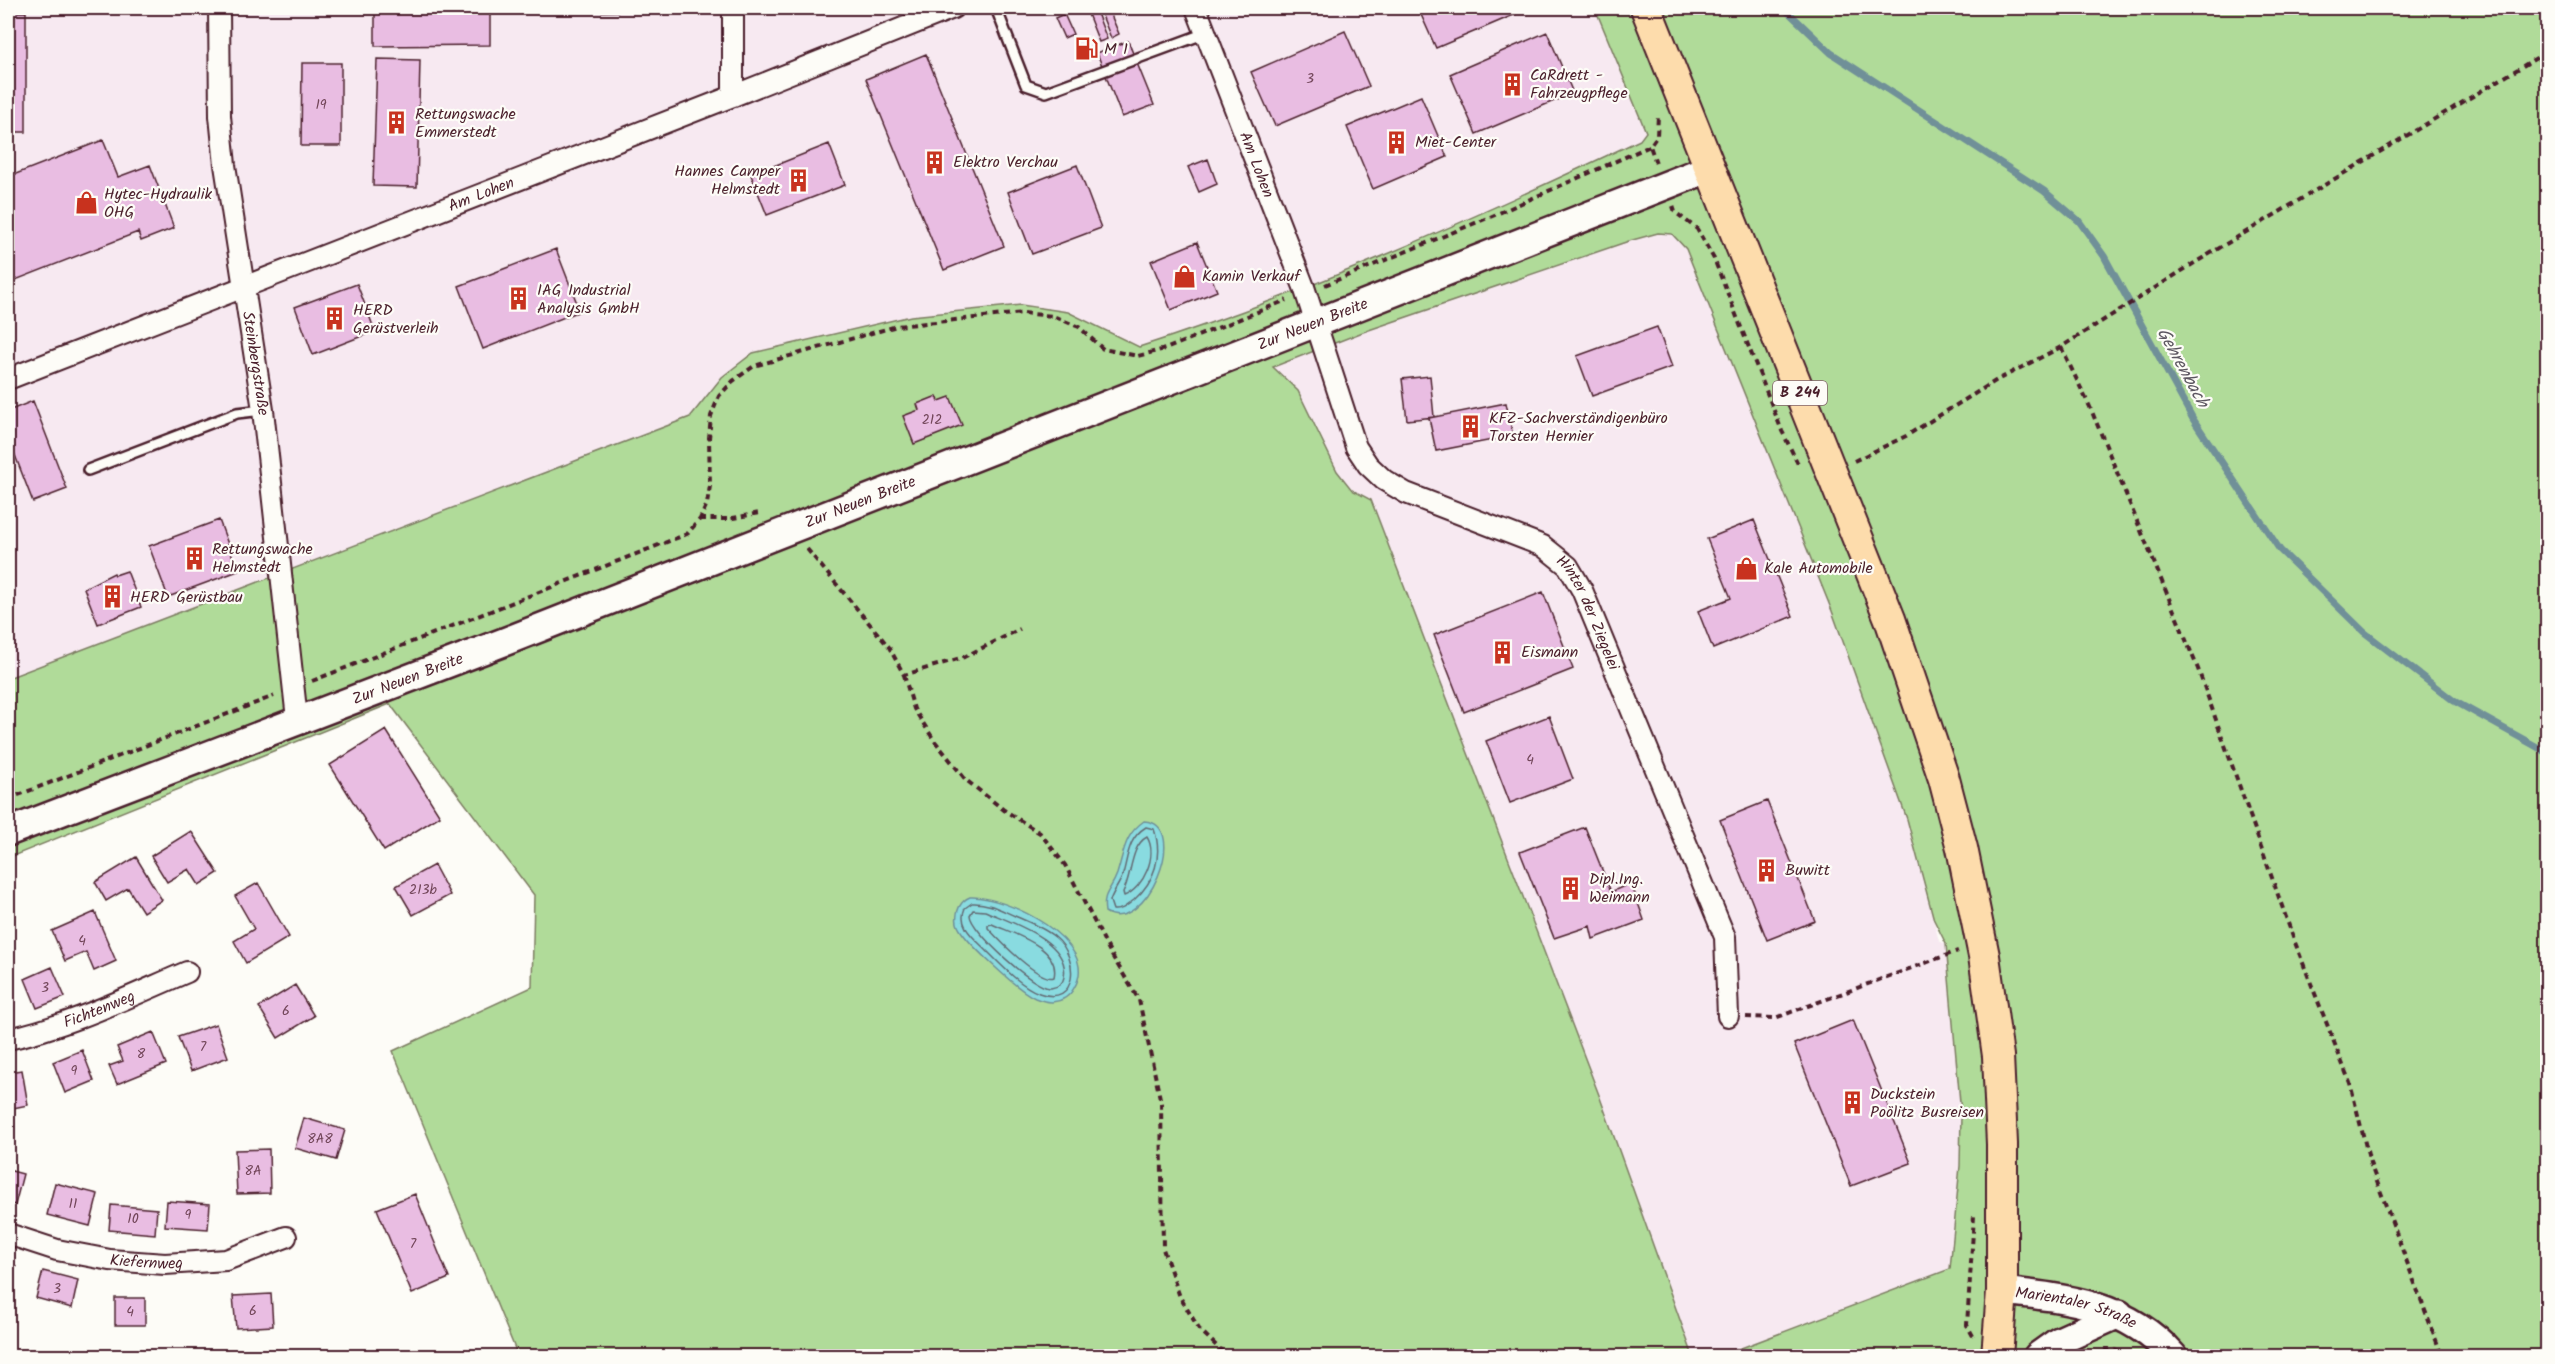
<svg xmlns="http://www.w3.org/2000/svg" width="2555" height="1364" font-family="Kalam,sans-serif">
  <rect width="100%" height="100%" fill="#fdfcf7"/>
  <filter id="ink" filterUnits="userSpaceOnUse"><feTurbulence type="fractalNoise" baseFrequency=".0167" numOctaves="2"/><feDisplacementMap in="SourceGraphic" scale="12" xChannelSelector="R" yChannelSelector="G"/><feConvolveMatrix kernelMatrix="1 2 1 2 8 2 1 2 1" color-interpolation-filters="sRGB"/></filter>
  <g filter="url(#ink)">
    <path fill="#f7e9f1" d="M 8,8 L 1595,8 L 1646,132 L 1640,140 L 1485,213 L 1326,279 L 1184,333 L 1139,347 L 1068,312 L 722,377 L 690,417 L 8,678 Z
      M 1658,233 L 1672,234 L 1686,249 L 1832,611 L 1907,819 L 1939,941 L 1946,944 L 1961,1115 L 1960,1166 L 1950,1269 L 1720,1356 L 1693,1356 L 1599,1095 L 1371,500 L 1352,490 L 1337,471 L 1316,425 L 1273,367 L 1363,332 L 1629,241 Z"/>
    <path fill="#b0db99" stroke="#7d7d62" stroke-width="1.5" d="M 1595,8 L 2547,8 L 2547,1356 L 1720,1356 L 1950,1269 L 1960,1166 L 1961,1114 L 1946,944 L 1934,920 L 1907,819 L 1832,611 L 1686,249 L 1672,234 L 1658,233 L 1629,241 L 1363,332 L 1273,367 L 1298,391 L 1337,471 L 1352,490 L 1371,500 L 1599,1095 L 1693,1356 L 518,1356 L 393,1051 L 532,987 L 534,895 L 390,704 L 8,858 L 8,678 L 690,417 L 722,377 L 753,353 L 911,316 L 1021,305 L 1068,312 L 1139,347 C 1311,292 1477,217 1640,140 L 1646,132 Z"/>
    <path fill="#89dbe0" stroke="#709098" stroke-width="1.5" d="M 1144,821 C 1193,823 1145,937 1105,912 C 1102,892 1111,891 1117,874 C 1124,852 1124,835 1144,821 Z
      M 970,897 C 1004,895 1103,942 1074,988 C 1070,996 1062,1001 1052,1002 C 1047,1002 1040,1000 1035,998 C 1019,991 960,938 957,923 C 955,912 960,901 970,897 Z"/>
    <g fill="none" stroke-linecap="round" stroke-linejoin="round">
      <path stroke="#636a73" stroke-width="1.5" d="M 1146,827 L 1154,829 C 1163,856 1155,881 1134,900 C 1127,905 1122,911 1113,910 L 1110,901 C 1113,891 1120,884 1123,874 C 1128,856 1128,838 1146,827 Z
        M 1147,837 C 1158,855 1144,888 1124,896 L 1123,892 C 1132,876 1130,846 1147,837 Z
        M 972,903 C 988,902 1001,910 1015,916 C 1028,922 1045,928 1056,938 C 1079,957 1079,1008 1039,993 C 1020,986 1000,964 986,950 C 974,938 957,926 965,908 Z
        M 973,910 L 985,911 C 1010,922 1071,941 1064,977 C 1063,984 1057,987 1051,988 C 1035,990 970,930 970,915 Z
        M 992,924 C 1013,934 1061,947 1054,977 C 1040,983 999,940 988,928 L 988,925 Z"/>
      <path stroke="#709098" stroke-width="7" d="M 1784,8 L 1831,53 L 2044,191 L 2079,221 L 2104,256 L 2193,419 L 2280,550 L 2364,632 L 2454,701 L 2548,753"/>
    </g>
    <path fill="#e9bde2" stroke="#4a1f2b" stroke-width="1.5" d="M 375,8 L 490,8 L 490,45 L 375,46 Z
      M 560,8 L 644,8 L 644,11 L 560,12 Z
      M 1095,8 L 1107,39 L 1099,42 L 1086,9 Z
      M 1099,8 L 1108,8 L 1119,34 L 1111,38 Z
      M 1418,8 L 1513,8 L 1516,14 L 1436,48 Z
      M 8,12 L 26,12 L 26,132 L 8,132 Z
      M 1064,14 L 1073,34 L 1064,38 L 1055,18 Z
      M 1345,31 L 1369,86 L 1275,126 L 1251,72 Z
      M 1547,32 L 1573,93 L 1476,134 L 1450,74 Z
      M 1128,41 L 1154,105 L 1122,117 L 1097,53 Z
      M 926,54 L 1004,246 L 944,270 L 866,79 Z
      M 377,59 L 420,60 L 417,187 L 373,186 Z
      M 302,63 L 341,63 L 341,146 L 301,146 Z
      M 1421,96 L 1447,157 L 1373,189 L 1347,127 Z
      M 103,140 L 118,177 L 150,165 L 174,228 L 141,241 L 138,232 L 8,283 L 8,177 Z
      M 829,144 L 845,185 L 767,215 L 751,175 Z
      M 1208,159 L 1217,184 L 1199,192 L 1188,167 Z
      M 1077,165 L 1101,228 L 1032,254 L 1008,192 Z
      M 1197,242 L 1217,291 L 1171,310 L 1151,261 Z
      M 556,249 L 580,311 L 483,349 L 459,286 Z
      M 357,284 L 375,331 L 313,355 L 295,307 Z
      M 1657,327 L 1672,367 L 1592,396 L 1577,356 Z
      M 1430,376 L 1434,417 L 1407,420 L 1402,379 Z
      M 937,396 L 939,401 L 950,397 L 962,425 L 914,444 L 903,416 L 919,410 L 917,404 Z
      M 33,401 L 67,489 L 33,502 L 8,437 L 8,411 Z
      M 1506,403 L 1513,436 L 1436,451 L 1429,418 Z
      M 219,520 L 238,571 L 168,597 L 149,546 Z
      M 1754,520 L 1793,616 L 1713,649 L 1698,611 L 1731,598 L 1707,539 Z
      M 127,571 L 141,607 L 98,624 L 84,588 L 114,573 L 115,575 Z
      M 1543,592 L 1573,669 L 1464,712 L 1434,635 Z
      M 1549,716 L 1573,779 L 1510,803 L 1486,741 Z
      M 386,730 L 440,816 L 384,851 L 330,765 Z
      M 1767,801 L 1815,921 L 1767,940 L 1720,820 Z
      M 1585,827 L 1611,892 L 1631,883 L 1644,920 L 1593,939 L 1590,926 L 1554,938 L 1520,852 Z
      M 191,831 L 218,873 L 199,885 L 189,869 L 167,882 L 151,856 Z
      M 136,857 L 162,900 L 143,912 L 128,888 L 106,901 L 95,882 Z
      M 434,865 L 450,895 L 413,915 L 396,886 Z
      M 258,883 L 289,937 L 246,963 L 234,941 L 254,929 L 235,896 Z
      M 95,912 L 116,961 L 94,971 L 86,952 L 65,961 L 52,931 Z
      M 52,967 L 65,997 L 37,1008 L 25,979 Z
      M 295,985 L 314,1016 L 278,1038 L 259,1007 Z
      M 1853,1020 L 1911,1163 L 1851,1186 L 1794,1044 Z
      M 216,1024 L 228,1057 L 191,1071 L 178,1037 Z
      M 153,1032 L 166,1064 L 117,1084 L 109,1066 L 123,1061 L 117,1047 Z
      M 82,1050 L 94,1081 L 65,1093 L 53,1062 Z
      M 22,1070 L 28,1105 L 8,1109 L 8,1072 Z
      M 304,1118 L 345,1130 L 336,1160 L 295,1148 Z
      M 269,1149 L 270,1193 L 237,1194 L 235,1150 Z
      M 8,1170 L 23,1174 L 15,1205 L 8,1203 Z
      M 55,1183 L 98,1194 L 90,1226 L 47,1215 Z
      M 415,1194 L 449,1278 L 412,1294 L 377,1209 Z
      M 167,1201 L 210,1204 L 208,1229 L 165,1226 Z
      M 111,1205 L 157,1209 L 155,1234 L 109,1230 Z
      M 8,1264 L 16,1266 L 8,1292 Z
      M 43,1271 L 78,1280 L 72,1308 L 36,1298 Z
      M 271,1294 L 273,1326 L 236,1328 L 233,1296 Z
      M 115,1298 L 145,1298 L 145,1325 L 115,1325 Z"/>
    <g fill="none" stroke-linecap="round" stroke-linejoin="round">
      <defs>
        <path id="lane" d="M 996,8 L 1026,85 L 1046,92 L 1206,33
          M 88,470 L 237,413 L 263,410"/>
        <g id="street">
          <path id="s1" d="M 219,8 L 220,116 L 225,165 L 263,410 L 297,719"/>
          <path d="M 733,8 L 733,96"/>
          <path id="s2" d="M 1196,8 L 1304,287 L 1356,447 L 1368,465 L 1384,480 L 1406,493 L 1543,546 L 1568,566 L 1582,590 L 1725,937 L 1728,1016"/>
          <path id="s3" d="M 8,379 L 733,96 L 953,8"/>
          <path id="s4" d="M 8,1039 C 70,1026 128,997 187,972"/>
          <path id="s5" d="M 8,1234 L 57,1250 L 110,1260 L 165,1264 L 226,1260 L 286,1237"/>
        </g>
        <g id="secondary">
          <path id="s6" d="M 8,832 L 509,640 L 1710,168"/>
          <path id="s7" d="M 2002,1291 C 2067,1298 2127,1304 2173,1356"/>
          <path d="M 2038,1356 L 2059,1341 L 2119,1314"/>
        </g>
        <path id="primary" d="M 1646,8 L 1890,619 L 1944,779 L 1962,848 L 1984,956 L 1998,1056 L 2002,1144 L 2002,1291 L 1997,1356"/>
      </defs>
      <use href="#lane" stroke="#4a1f2b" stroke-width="14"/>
      <use href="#street" stroke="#4a1f2b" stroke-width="24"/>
      <use href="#secondary" stroke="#4a1f2b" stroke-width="32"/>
      <use href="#primary" stroke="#4a1f2b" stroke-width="34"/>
      <path stroke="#4a1f2b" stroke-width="4" stroke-dasharray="6 4.5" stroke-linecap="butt" d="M 1656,163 L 1650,146 L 1657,136 L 1658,115
        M 1673,206 L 1675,212 L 1697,229 L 1714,259 L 1782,431 L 1799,466
        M 1325,285 L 1490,217 L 1650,146
        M 2061,347 L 2090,407 L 2198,669 L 2294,940 L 2350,1083 L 2370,1163 L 2442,1356
        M 1854,461 L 1906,436 L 1997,380 L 2061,347 L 2196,262 L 2548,51
        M 700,519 L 728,519 L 759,513
        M 807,549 L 889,647 L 904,675 L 964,657 L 1020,629
        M 904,675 L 914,709 L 934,740 L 966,780 L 1004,810 L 1040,833 L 1065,865 L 1111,954 L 1139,1000 L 1161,1103 L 1163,1249 L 1180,1297 L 1199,1329 L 1227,1356
        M 312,681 L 687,534 L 700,519 L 707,504 L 710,486 L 709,438 L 711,416 L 719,396 L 733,381 L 754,366 L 897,326 L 1023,313 L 1053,316 L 1079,327 L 1103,349 L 1138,356 L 1165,349 L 1287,300
        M 8,799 L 274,696
        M 1746,1017 L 1775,1018 L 1958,951
        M 1973,1336 L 1967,1325 L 1974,1216
        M 2104,1349 L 2111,1349 L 2132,1356
        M 2543,1356 L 2548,1354"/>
      <use href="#lane" stroke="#fdfcf7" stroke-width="9"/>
      <use href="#street" stroke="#fdfcf7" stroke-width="20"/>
      <use href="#secondary" stroke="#fdfcf7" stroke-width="27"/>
      <use href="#primary" stroke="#fddcac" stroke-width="30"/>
    </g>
  </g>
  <defs>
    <symbol id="fuel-bare" viewBox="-9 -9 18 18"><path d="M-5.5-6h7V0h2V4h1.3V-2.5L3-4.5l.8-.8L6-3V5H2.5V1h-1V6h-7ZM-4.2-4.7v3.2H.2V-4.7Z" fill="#c8321e" stroke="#fdfcf7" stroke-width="2.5" paint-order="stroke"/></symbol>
    <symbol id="building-bare" viewBox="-9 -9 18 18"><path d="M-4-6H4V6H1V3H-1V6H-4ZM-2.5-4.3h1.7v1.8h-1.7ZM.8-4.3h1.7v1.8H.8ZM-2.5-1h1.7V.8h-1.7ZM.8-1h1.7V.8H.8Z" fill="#c8321e" stroke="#fdfcf7" stroke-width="2.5" paint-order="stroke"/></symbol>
    <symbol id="shop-bare" viewBox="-9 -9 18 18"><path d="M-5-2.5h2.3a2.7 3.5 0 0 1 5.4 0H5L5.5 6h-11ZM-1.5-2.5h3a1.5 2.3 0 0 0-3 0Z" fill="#c8321e" stroke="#fdfcf7" stroke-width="2.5" paint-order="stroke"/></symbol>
  </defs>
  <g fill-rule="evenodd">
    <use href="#fuel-bare" x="1070" y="32" width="33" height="33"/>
    <use href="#building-bare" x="1496" y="68" width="33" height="33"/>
    <use href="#building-bare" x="380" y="106" width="33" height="33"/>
    <use href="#building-bare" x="1380" y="126" width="33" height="33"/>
    <use href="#building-bare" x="918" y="146" width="33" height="33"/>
    <use href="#building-bare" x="782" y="164" width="33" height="33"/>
    <use href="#shop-bare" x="70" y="186" width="33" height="33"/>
    <use href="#shop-bare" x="1168" y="260" width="33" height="33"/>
    <use href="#building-bare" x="502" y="282" width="33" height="33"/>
    <use href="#building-bare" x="318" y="302" width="33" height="33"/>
    <use href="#building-bare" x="1454" y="410" width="33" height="33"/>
    <use href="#building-bare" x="178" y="542" width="33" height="33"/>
    <use href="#shop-bare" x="1730" y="552" width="33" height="33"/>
    <use href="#building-bare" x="96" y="580" width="33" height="33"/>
    <use href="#building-bare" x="1486" y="636" width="33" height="33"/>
    <use href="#building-bare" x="1750" y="854" width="33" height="33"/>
    <use href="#building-bare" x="1554" y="872" width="33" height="33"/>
    <use href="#building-bare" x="1836" y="1086" width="33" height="33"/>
  </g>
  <g text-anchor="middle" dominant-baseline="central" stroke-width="4.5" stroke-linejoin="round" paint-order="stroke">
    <g font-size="14" fill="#724659">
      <text x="1310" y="79">3</text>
      <text x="321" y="105">19</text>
      <text x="932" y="420">212</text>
      <text x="1530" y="760">4</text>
      <text x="423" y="890">213b</text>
      <text x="82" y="941">4</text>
      <text x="45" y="988">3</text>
      <text x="286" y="1011">6</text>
      <text x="203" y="1047">7</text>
      <text x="141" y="1054">8</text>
      <text x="74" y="1071">9</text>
      <text x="320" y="1139">8A8</text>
      <text x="253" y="1171">8A</text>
      <text x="73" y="1204">11</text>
      <text x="188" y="1215">9</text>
      <text x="133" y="1219">10</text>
      <text x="413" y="1244">7</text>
      <text x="57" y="1289">3</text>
      <text x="253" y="1311">6</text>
      <text x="130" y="1312">4</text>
    </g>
    <rect fill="#fdfcf7" stroke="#806168" stroke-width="1.5" x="1773" y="381" width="54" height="24" rx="4.5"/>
    <g font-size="15" font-weight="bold" fill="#4a1f2b">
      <text x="1800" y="393">B 244</text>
    </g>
    <g font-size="16" fill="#4a1f2b" stroke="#fdfcf7" text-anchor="start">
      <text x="1104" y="49">M 1</text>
      <text x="1530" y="75">CaRdrett -<tspan x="1530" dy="18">Fahrzeugpflege</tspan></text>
      <text x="415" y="114">Rettungswache<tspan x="415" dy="18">Emmerstedt</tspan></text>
      <text x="1415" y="142">Miet-Center</text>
      <text x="953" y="162">Elektro Verchau</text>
      <text x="780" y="171" text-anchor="end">Hannes Camper<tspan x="780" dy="18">Helmstedt</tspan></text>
      <text x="104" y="194">Hytec-Hydraulik<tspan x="104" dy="18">OHG</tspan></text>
      <text x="1202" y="276">Kamin Verkauf</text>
      <text x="537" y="290">IAG Industrial<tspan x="537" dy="18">Analysis GmbH</tspan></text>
      <text x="353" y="310">HERD<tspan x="353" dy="18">Gerüstverleih</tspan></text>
      <text x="1489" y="418">KFZ-Sachverständigenbüro<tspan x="1489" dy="18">Torsten Hernier</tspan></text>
      <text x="212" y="549">Rettungswache<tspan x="212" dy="18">Helmstedt</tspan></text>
      <text x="1764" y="568">Kale Automobile</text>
      <text x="130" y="597">HERD Gerüstbau</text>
      <text x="1521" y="652">Eismann</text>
      <text x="1785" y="870">Buwitt</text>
      <text x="1589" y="879">Dipl.Ing.<tspan x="1589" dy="18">Weimann</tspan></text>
      <text x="1870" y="1094">Duckstein<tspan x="1870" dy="18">Poölitz Busreisen</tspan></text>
    </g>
    <g font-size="16" fill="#4a1f2b" stroke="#fdfcf7">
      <text stroke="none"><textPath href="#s2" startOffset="168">Am Lohen</textPath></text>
      <text stroke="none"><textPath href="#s3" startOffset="508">Am Lohen</textPath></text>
      <text stroke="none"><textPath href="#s6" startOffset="1400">Zur Neuen Breite</textPath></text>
      <text stroke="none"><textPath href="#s1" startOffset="358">Steinbergstraße</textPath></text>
      <text stroke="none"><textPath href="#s6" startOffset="914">Zur Neuen Breite</textPath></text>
      <text stroke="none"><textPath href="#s2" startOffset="766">Hinter der Ziegelei</textPath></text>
      <text stroke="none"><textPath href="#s6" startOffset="428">Zur Neuen Breite</textPath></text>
      <text stroke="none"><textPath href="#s4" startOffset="96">Fichtenweg</textPath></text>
      <text stroke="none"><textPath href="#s5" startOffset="142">Kiefernweg</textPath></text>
      <text stroke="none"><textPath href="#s7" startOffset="76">Marientaler Straße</textPath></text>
    </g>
    <g font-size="18" font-style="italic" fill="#5d5761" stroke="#fdfcf7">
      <text transform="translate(2182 368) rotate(61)">Gehrenbach</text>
    </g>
  </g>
  <rect width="2555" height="1364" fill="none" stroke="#fdfcf7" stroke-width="30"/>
  <rect x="15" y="15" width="2525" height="1334" fill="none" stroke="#4a1f2b" stroke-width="2" filter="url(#ink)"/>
</svg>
